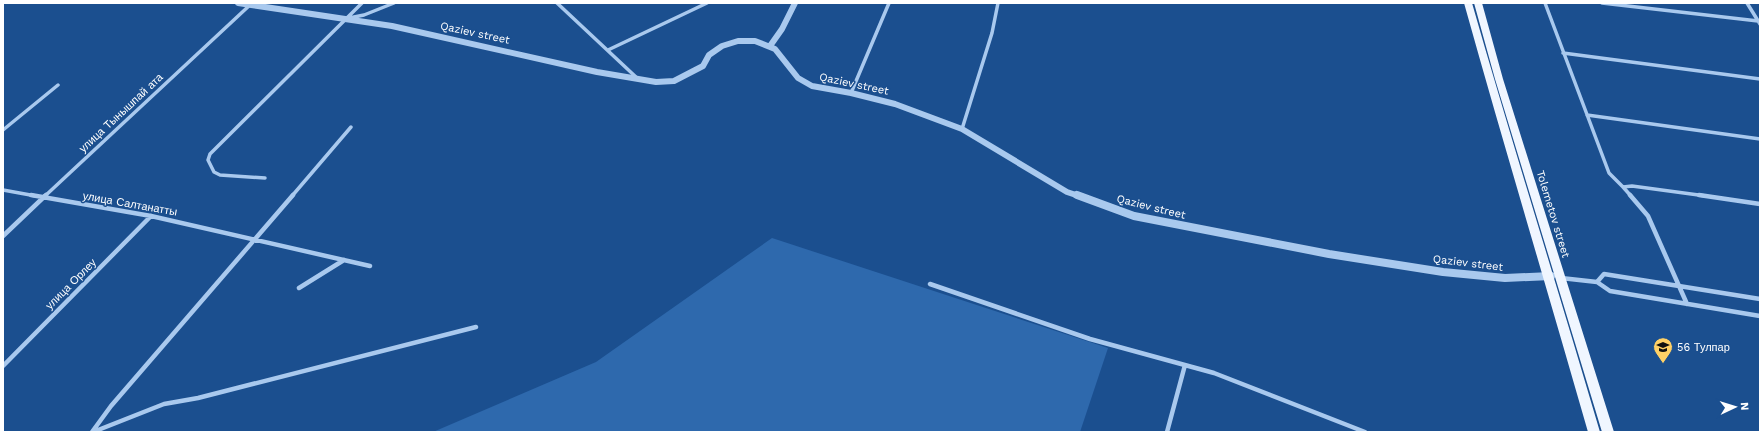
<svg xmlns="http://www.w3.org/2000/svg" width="1763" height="435" font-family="'Work Sans',sans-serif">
  <rect width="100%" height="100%" fill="#1b4f8f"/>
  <path fill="#2e69ad" d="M 772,238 L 1108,348 L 1080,432 L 433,432 L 596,362 Z"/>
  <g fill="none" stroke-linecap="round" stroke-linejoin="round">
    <path stroke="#a9c9ee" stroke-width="3.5" d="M 557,3 L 637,78
      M 1545,3 L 1609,173 L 1623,187
      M 1602,3 L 1758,21
      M 1747,3 L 1760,24
      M 349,18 L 364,15 L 394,3
      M 608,50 L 707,3
      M 1563,53 L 1760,79
      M 851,93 L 889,3
      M 1587,115 L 1760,139
      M 962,129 L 992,33 L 998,3
      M 3,130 L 58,85
      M 265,178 L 220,175 L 214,172 L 208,160 L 210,154 L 362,3
      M 3,190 L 36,196
      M 45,196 L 251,4
      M 292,196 L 351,127
      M 1631,196 L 1623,187 L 1632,186 L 1706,196"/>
    <path stroke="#a9c9ee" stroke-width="4.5" d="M 31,195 L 151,216 L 370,266
      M 1630,195 L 1648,216 L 1687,304
      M 1699,195 L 1760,204
      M 3,236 L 46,195
      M 1561,278 L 1597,282 L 1610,291 L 1760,316
      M 1597,282 L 1604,274 L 1760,299
      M 930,284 L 1090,339 L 1214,373 L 1365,432
      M 299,288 L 344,260
      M 3,366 L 151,216
      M 92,432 L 111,406 L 293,195
      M 93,432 L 164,404 L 198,398 L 476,327
      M 1167,432 L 1185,365"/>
    <path stroke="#a9c9ee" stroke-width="6" d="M 238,3 L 392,26 L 597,72 L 656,82 L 674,81 L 703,66 L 709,55 L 722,46 L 738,41 L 755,41 L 775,49 L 798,78 L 812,86 L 851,93 L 895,104 L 962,129 L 1067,192 L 1079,196
      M 770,46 L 782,29 L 795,3"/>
    <path stroke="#a9c9ee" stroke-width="8" d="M 1077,195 L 1134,216 L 1329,254 L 1443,272 L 1505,278 L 1551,276"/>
    <path fill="#f0f6ff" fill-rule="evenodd" d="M 1464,3 L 1472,3 C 1513,146 1558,289 1600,432 L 1588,432 C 1547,289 1504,146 1464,3 Z
      M 1474,3 L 1482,3 L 1503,79 L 1614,432 L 1602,432 L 1495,79 Z"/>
  </g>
  <defs>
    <symbol id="school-pin" viewBox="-11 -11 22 30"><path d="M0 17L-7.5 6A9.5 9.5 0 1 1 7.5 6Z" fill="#ffd166" stroke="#1b4f8f"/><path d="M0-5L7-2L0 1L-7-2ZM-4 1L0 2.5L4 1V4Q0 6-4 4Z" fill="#111"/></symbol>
  </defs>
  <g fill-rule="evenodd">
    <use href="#school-pin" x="1652" y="336" width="22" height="30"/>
  </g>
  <g text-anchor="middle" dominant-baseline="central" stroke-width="3" stroke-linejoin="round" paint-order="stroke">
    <g font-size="11" fill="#fff" stroke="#1b4f8f">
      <text transform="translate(475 33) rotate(12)">Qaziev street</text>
      <text transform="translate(854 84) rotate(12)">Qaziev street</text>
      <text transform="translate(121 113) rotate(-43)">улица Тынышпай ата</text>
      <text transform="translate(130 204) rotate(10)">улица Салтанатты</text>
      <text transform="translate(1151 207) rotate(14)">Qaziev street</text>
      <text transform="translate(1553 214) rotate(73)">Tolemetov street</text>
      <text transform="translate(1468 263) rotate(7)">Qaziev street</text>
      <text transform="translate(71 284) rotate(-45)">улица Орлеу</text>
    </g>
    <g font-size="11" fill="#fff" stroke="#1b4f8f" text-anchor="start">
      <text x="1677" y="347">56 Тулпар</text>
    </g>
  </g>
  <rect width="1763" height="435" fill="none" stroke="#ffffff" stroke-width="8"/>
  <g transform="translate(1735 407) rotate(86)" stroke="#1b4f8f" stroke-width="3" paint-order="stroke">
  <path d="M0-3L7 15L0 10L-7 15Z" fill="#ffffff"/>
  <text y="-6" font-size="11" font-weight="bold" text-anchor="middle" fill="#ffffff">N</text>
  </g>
</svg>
